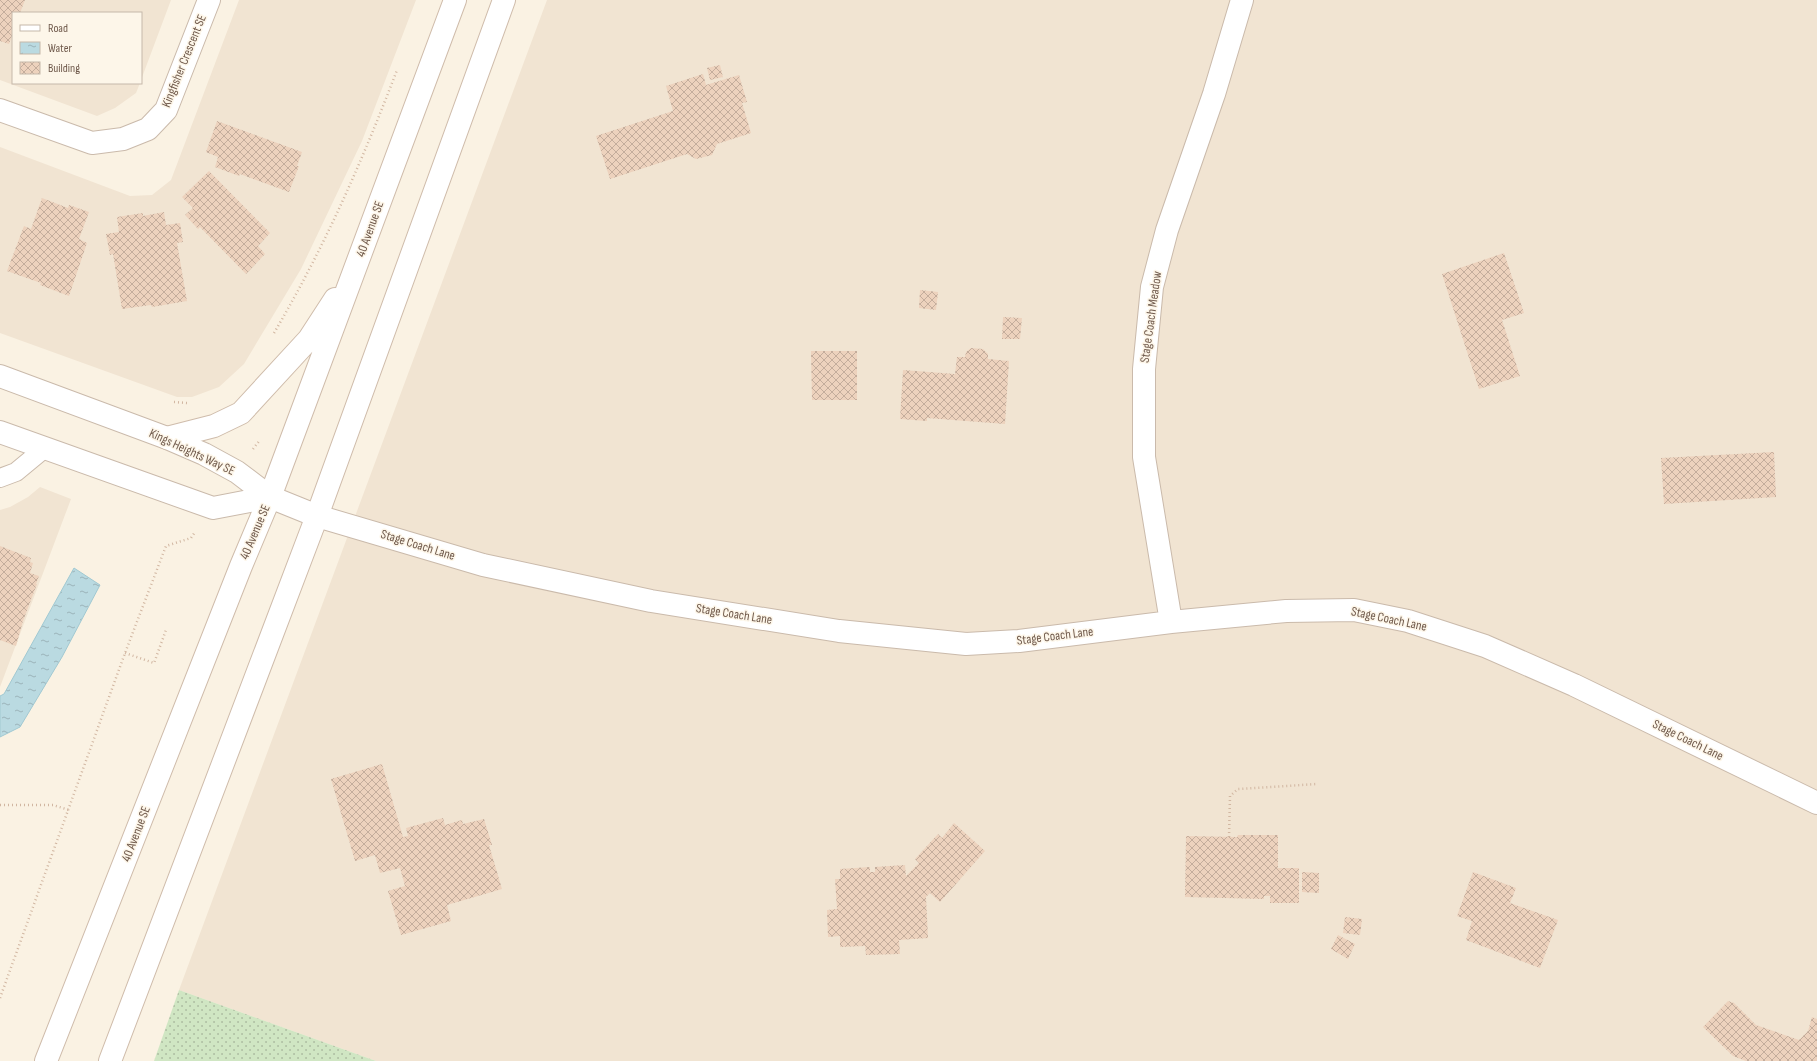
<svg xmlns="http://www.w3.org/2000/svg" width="1817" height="1061" font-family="'Sofia Sans Condensed',sans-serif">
  <defs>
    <pattern id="grass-dots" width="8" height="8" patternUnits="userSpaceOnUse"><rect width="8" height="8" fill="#d0e6c3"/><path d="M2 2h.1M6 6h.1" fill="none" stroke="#adbda1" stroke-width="1.8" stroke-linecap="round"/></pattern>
    <pattern id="water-ripples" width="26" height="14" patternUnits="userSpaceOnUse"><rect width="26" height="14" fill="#badae1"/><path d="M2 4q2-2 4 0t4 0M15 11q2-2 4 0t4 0" fill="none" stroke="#9cb4b9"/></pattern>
    <pattern id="building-cross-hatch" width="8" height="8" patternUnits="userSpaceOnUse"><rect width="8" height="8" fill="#edd2bd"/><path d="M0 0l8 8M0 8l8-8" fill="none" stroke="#c4ad9c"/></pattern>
  </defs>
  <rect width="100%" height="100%" fill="#faf2e3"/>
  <path fill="#f1e4d2" d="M 0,0 L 171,0 L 141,80 L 141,13 L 13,13 L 13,83 L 140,83 L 136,93 L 115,108 L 97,116 L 0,80 Z
    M 239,0 L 416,0 L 362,141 L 301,269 L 244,364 L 219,387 L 192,397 L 177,397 L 0,333 L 0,147 L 130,196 L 152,195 L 171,180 Z
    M 547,0 L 1817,0 L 1817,1061 L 376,1061 L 179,990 Z
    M 40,487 L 71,499 L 0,687 L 0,510 L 10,507 L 28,497 Z"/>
  <path fill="url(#grass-dots)" d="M 179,990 L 376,1061 L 154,1061 Z"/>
  <path fill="url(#water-ripples)" stroke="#a1c9d2" d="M 74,568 L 100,585 L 62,657 L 20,727 L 0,737 L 0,696 L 4,694 Z"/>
  <path fill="url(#building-cross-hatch)" d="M 0,0 L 25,0 L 20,13 L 13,13 L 13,33 L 9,44 L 0,41 Z
    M 720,65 L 723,77 L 710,80 L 707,68 Z
    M 703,74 L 706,85 L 739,75 L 747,102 L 742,103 L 751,133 L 717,144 L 712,155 L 696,159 L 687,154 L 610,179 L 596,136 L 673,111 L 666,86 Z
    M 217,121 L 302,152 L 297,166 L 299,166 L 289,192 L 240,174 L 239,176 L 215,167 L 218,157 L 206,152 Z
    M 209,171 L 270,233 L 258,246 L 265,254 L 246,274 L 200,227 L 198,229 L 185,215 L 193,208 L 182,197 Z
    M 42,198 L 68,208 L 69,205 L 89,212 L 79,239 L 87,243 L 69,296 L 40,285 L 41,283 L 7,271 L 24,226 L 31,229 Z
    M 164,212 L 166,225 L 180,223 L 183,242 L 177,243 L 187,301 L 152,307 L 151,305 L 122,309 L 113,254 L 110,255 L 106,234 L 119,232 L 117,217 L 143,213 L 143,216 Z
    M 1504,253 L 1524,313 L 1502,320 L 1520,376 L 1479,389 L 1442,274 Z
    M 920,290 L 938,292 L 936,310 L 919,308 Z
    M 1003,317 L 1022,318 L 1020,339 L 1002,339 Z
    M 971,348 L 983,349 L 988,354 L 988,359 L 1009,361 L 1005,424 L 927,418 L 927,421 L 900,419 L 903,370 L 955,374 L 957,357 L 965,357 L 966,352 Z
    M 811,351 L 857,351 L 857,400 L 812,400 Z
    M 1774,452 L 1776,497 L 1664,504 L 1661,458 Z
    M 0,546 L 31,558 L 30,562 L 33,563 L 30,573 L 39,576 L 36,584 L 37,584 L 23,621 L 16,646 L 0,640 Z
    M 382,764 L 403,837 L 408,836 L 406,828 L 443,818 L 445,825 L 462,820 L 463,824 L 484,819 L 492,845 L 489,845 L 502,889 L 447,905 L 451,921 L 401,935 L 388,891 L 405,886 L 400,868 L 380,873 L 375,855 L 355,861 L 331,779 Z
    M 954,823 L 985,851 L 940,902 L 930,893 L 926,897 L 928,938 L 899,940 L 900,954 L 866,955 L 865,946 L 840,947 L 840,936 L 828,937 L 827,910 L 837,909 L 835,879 L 840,879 L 840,869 L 870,867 L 870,872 L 875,872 L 875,867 L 905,865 L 906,876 L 919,863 L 915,859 L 938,834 L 942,838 Z
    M 1238,835 L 1278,835 L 1278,868 L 1299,868 L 1299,903 L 1270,903 L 1270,896 L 1264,896 L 1264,899 L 1185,897 L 1186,836 L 1237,837 Z
    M 1302,872 L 1319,873 L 1319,893 L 1302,892 Z
    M 1473,872 L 1516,888 L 1510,903 L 1558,920 L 1540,968 L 1466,940 L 1472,921 L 1457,916 Z
    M 1345,917 L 1362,919 L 1360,935 L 1343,933 Z
    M 1338,935 L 1355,944 L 1348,959 L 1331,949 Z
    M 1728,1001 L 1734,1003 L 1756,1025 L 1799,1040 L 1808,1031 L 1812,1017 L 1817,1019 L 1817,1061 L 1746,1061 L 1733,1056 L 1703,1027 Z"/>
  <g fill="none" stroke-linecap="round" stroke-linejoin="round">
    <defs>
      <path id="lane" d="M 0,478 L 16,472 L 45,448"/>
      <path id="street" d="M 0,110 L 92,143 L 123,139 L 148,129 L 166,110 L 209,0
        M 0,376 L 167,438 L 204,454 L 237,472 L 270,497 L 317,516 L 483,565 L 651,601 L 839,631 L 966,644 L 1019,641 L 1171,622 L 1286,611 L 1354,610 L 1408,621 L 1485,646 L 1574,685 L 1817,803
        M 0,432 L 213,508 L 270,497
        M 1171,622 L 1144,457 L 1144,369 L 1152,287 L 1167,230 L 1214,94 L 1242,0"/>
      <path id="secondary" d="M 167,438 L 214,426 L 241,413 L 309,339 L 335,299
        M 46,1061 L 241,566 L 270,497 L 455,0
        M 110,1061 L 317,516 L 504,0"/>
    </defs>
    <use href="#lane" stroke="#cabaab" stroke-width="20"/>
    <use href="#street" stroke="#cabaab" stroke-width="24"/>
    <use href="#secondary" stroke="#cfbcab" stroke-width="24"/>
    <path stroke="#d1b6a1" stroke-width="2.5" stroke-dasharray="1 3" stroke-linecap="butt" d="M 274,333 C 324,248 362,162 397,70
      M 174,402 L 187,403
      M 253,449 L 260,440
      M 125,653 L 154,663 L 166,630
      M 0,805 L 53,805 L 69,810
      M 1229,837 L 1230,796 L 1238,789 L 1317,784
      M 0,998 L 125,653 L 166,546 L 191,538 L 195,532"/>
    <use href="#lane" stroke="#fff" stroke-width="18"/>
    <use href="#street" stroke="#fff" stroke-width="22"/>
    <use href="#secondary" stroke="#fff" stroke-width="22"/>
  </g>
  <g text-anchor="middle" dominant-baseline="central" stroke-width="3" stroke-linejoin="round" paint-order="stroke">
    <g font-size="13" fill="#705a4c" stroke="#fdf6e9">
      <text transform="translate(184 61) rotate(-68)">Kingfisher Crescent SE</text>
      <text transform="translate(370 229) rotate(-70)">40 Avenue SE</text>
      <text transform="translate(1151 317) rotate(-82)">Stage Coach Meadow</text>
      <text transform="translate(192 452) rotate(25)">Kings Heights Way SE</text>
      <text transform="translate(255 532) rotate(-67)">40 Avenue SE</text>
      <text transform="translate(418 545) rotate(17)">Stage Coach Lane</text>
      <text transform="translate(734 614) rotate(9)">Stage Coach Lane</text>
      <text transform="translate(1389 619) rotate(12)">Stage Coach Lane</text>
      <text transform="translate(1055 636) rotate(-7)">Stage Coach Lane</text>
      <text transform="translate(1688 740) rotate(26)">Stage Coach Lane</text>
      <text transform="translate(136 834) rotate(-69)">40 Avenue SE</text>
    </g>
  </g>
  <rect x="12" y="12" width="130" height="72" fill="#fdf6e9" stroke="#c5b8aa"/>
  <rect x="20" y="25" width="20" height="6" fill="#ffffff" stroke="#c5b8aa"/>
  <text x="48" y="32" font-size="12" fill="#705a4c">Road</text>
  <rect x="20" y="42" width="20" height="12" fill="url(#water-ripples)" stroke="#c5b8aa"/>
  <text x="48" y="52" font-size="12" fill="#705a4c">Water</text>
  <rect x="20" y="62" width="20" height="12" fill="url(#building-cross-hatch)" stroke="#c5b8aa"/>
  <text x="48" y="72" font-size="12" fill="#705a4c">Building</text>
</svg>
